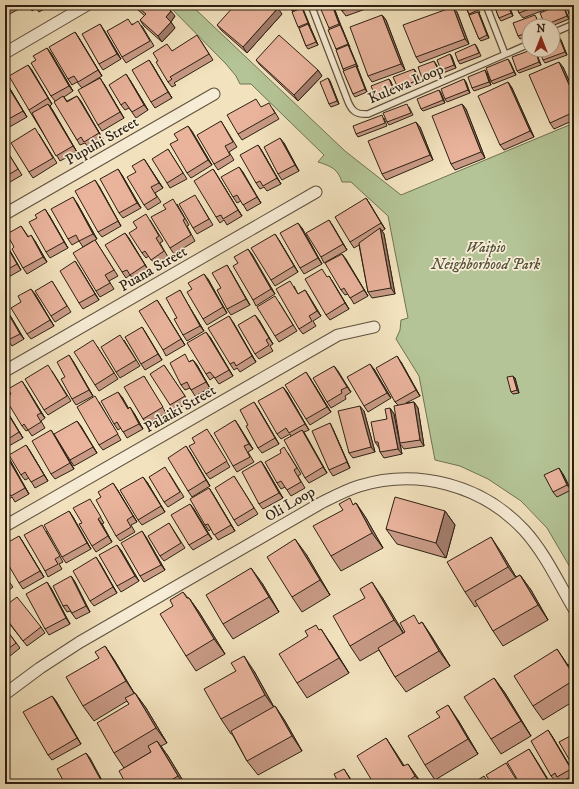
<svg xmlns="http://www.w3.org/2000/svg" width="579" height="789" font-family="'IM FELL DW Pica',serif">
  <rect width="100%" height="100%" fill="#f2e2be"/>
  <filter id="stains"><feTurbulence type="fractalNoise" baseFrequency=".005" numOctaves="4"/><feColorMatrix values="0 0 0 0 .2 0 0 0 0 .09 0 0 0 0 .02 0 0 0 .5 -.17"/></filter>
  <radialGradient id="worn" r=".72"><stop offset=".6" stop-color="#630" stop-opacity="0"/><stop offset="1" stop-color="#630" stop-opacity=".3"/></radialGradient>
  <path fill="#b4c496" stroke="#707254" d="M 168,5 L 191,5 L 345,151 L 401,195 L 574,123 L 574,574 L 547,528 L 521,501 L 488,479 L 460,466 L 435,460 L 419,376 L 396,339 L 400,330 L 401,320 L 408,318 L 388,216 L 351,182 L 342,182 C 338,169 331,166 318,162 L 324,155 L 251,84 L 240,84 L 236,76 L 226,64 Z"/>
  <g fill="none" stroke-linecap="round" stroke-linejoin="round">
    <defs>
      <path id="service" d="M 311,5 L 347,99 C 351,110 355,115 368,114 L 529,44
        M 486,5 L 505,54
        M 553,33 L 574,24"/>
      <path id="minor" d="M 5,53 L 87,5
        M 5,214 L 214,94
        M 5,371 L 316,192
        M 5,526 L 338,335 L 374,327
        M 5,694 L 40,668 L 80,642 L 321,503 C 333,497 346,490 359,486 C 418,468 482,485 524,530 C 545,553 558,582 574,609"/>
    </defs>
    <use href="#service" stroke="#5e503d" stroke-width="8"/>
    <use href="#minor" stroke="#5e503d" stroke-width="13"/>
    <use href="#service" stroke="#f7ecd5" stroke-width="5.5"/>
    <use href="#minor" stroke="#f7ecd5" stroke-width="11"/>
  </g>
  <path fill="#c89a86" stroke="#2c2012" d="M 5,5 L 26,5 L 6,16 L 5,15 Z
    M 28,5 L 51,5 L 39,12 L 36,8 L 32,11 Z
    M 135,5 L 175,16 L 171,22 L 175,28 L 162,42 L 144,26 L 140,20 L 145,16 L 138,10 Z
    M 290,5 L 302,5 L 304,10 L 303,10 L 318,45 L 308,49 L 306,46 Z
    M 333,5 L 367,92 L 355,97 L 353,94 L 343,69 L 329,28 Z
    M 339,5 L 377,5 L 346,16 L 342,11 Z
    M 416,5 L 424,5 L 418,7 Z
    M 465,5 L 476,5 L 480,13 L 479,13 L 489,38 L 481,41 L 479,39 Z
    M 494,5 L 509,5 L 513,16 L 501,21 L 499,18 Z
    M 516,5 L 555,5 L 555,6 L 523,18 L 519,13 Z
    M 574,5 L 574,16 L 571,17 L 569,14 Z
    M 564,7 L 569,19 L 552,26 L 546,26 L 545,25 Z
    M 457,12 L 469,44 L 420,63 L 416,57 Z
    M 282,14 L 247,53 L 221,30 L 217,25 Z
    M 382,15 L 386,20 L 405,70 L 372,82 L 368,76 Z
    M 537,17 L 529,26 L 529,35 L 520,39 L 518,36 Z
    M 132,24 L 142,26 L 154,46 L 126,63 L 122,57 Z
    M 104,30 L 121,59 L 103,70 L 99,64 Z
    M 75,32 L 79,38 L 102,76 L 82,88 L 77,82 L 72,85 L 68,79 Z
    M 559,37 L 561,40 L 567,55 L 545,63 L 543,60 Z
    M 201,41 L 213,60 L 174,83 L 176,85 L 172,87 L 168,82 L 172,51 Z
    M 475,44 L 477,47 L 481,56 L 460,64 L 458,61 Z
    M 47,48 L 73,91 L 64,97 L 67,101 L 77,96 L 103,139 L 88,147 L 85,143 L 80,145 L 77,140 L 55,101 L 51,96 L 36,60 Z
    M 531,50 L 535,50 L 541,65 L 519,73 L 517,71 Z
    M 450,54 L 452,57 L 456,68 L 443,73 L 441,70 Z
    M 149,60 L 153,66 L 172,98 L 155,108 L 151,102 Z
    M 256,60 L 318,70 L 322,76 L 298,101 L 260,65 Z
    M 510,62 L 516,75 L 493,84 L 491,81 Z
    M 436,64 L 441,74 L 424,81 L 422,78 Z
    M 28,65 L 52,104 L 50,106 L 77,152 L 60,161 L 29,110 Z
    M 563,67 L 574,92 L 574,120 L 554,129 L 550,123 Z
    M 414,69 L 416,72 L 420,83 L 400,91 L 398,88 Z
    M 487,73 L 491,85 L 474,91 L 472,88 Z
    M 328,78 L 330,81 L 339,104 L 331,107 L 329,104 Z
    M 389,79 L 391,82 L 396,94 L 378,101 L 376,98 Z
    M 130,80 L 148,110 L 136,118 L 129,108 L 125,110 L 121,105 Z
    M 5,82 L 9,87 L 27,117 L 6,129 L 5,128 Z
    M 466,82 L 470,93 L 447,102 L 445,99 Z
    M 508,82 L 512,88 L 534,137 L 504,150 L 500,145 Z
    M 104,84 L 124,118 L 102,131 L 98,125 Z
    M 439,90 L 441,93 L 445,103 L 423,111 L 421,109 Z
    M 462,104 L 466,109 L 485,158 L 455,170 L 451,164 Z
    M 261,107 L 273,109 L 279,119 L 242,140 L 238,134 Z
    M 409,107 L 413,115 L 389,125 L 387,122 Z
    M 384,118 L 387,126 L 358,137 L 356,134 Z
    M 221,121 L 237,147 L 229,152 L 234,160 L 218,170 L 214,164 Z
    M 188,126 L 212,165 L 191,178 L 187,173 L 178,140 Z
    M 420,127 L 433,160 L 386,180 L 382,174 Z
    M 39,134 L 57,163 L 33,178 L 29,172 Z
    M 284,143 L 299,171 L 282,180 L 278,174 Z
    M 258,145 L 262,151 L 281,184 L 267,191 L 264,187 L 260,189 L 256,183 Z
    M 5,148 L 22,175 L 5,185 Z
    M 168,149 L 187,179 L 170,188 L 167,183 Z
    M 144,159 L 163,188 L 155,193 L 161,202 L 148,210 L 144,205 L 136,172 Z
    M 239,167 L 261,203 L 247,211 L 241,201 L 237,203 L 233,197 Z
    M 213,169 L 242,216 L 227,225 L 224,220 L 220,223 L 216,217 Z
    M 122,175 L 141,208 L 123,218 L 119,213 Z
    M 99,186 L 121,226 L 102,237 L 98,232 Z
    M 366,198 L 385,229 L 382,231 L 384,234 L 395,294 L 372,298 L 368,292 L 359,245 L 354,248 L 350,242 Z
    M 198,200 L 213,225 L 197,234 L 193,228 Z
    M 77,203 L 97,239 L 95,240 L 118,276 L 109,281 L 114,289 L 100,297 L 96,291 L 93,241 L 83,247 L 79,241 L 72,245 L 68,239 Z
    M 177,204 L 189,225 L 187,226 L 195,241 L 174,254 L 170,248 Z
    M 49,215 L 68,248 L 50,258 L 46,252 Z
    M 150,220 L 163,241 L 160,243 L 168,257 L 155,265 L 149,256 L 146,258 L 142,253 Z
    M 329,220 L 347,250 L 324,263 L 321,257 Z
    M 21,226 L 28,236 L 35,241 L 47,262 L 27,274 L 23,268 L 14,247 Z
    M 302,228 L 322,264 L 304,274 L 300,268 Z
    M 125,233 L 149,271 L 134,280 L 130,275 L 126,278 L 122,272 Z
    M 279,240 L 298,272 L 275,286 L 271,280 Z
    M 5,242 L 21,270 L 5,279 Z
    M 248,249 L 275,294 L 256,306 L 253,300 L 238,263 Z
    M 342,254 L 368,296 L 354,304 L 348,294 L 345,295 L 341,290 Z
    M 75,261 L 99,300 L 83,309 L 79,303 Z
    M 230,270 L 250,305 L 231,315 L 227,309 Z
    M 329,276 L 349,309 L 330,320 L 326,315 L 328,277 Z
    M 208,279 L 227,313 L 207,325 L 203,319 Z
    M 52,281 L 71,312 L 55,322 L 51,316 Z
    M 294,286 L 298,294 L 305,290 L 321,316 L 313,321 L 316,326 L 303,334 L 299,329 Z
    M 35,294 L 54,326 L 31,339 L 27,334 Z
    M 183,296 L 204,331 L 187,341 L 183,335 L 177,318 Z
    M 157,300 L 185,345 L 166,356 L 163,350 Z
    M 279,302 L 297,331 L 279,342 L 275,336 Z
    M 5,307 L 24,339 L 12,346 L 7,339 L 5,340 Z
    M 259,320 L 273,344 L 270,346 L 273,351 L 259,359 L 255,354 Z
    M 233,322 L 256,362 L 240,372 L 237,368 L 234,370 L 230,364 Z
    M 142,327 L 162,360 L 145,370 L 141,364 Z
    M 210,337 L 233,376 L 219,384 L 214,377 L 210,380 L 206,374 Z
    M 124,340 L 140,366 L 120,378 L 116,372 Z
    M 97,346 L 118,379 L 99,391 L 95,385 Z
    M 193,360 L 197,365 L 210,388 L 195,396 L 190,388 L 185,390 L 181,385 L 190,361 Z
    M 73,361 L 93,396 L 76,405 L 72,399 Z
    M 401,362 L 420,396 L 406,403 L 414,402 L 418,408 L 424,446 L 404,449 L 400,444 L 402,454 L 384,458 L 380,452 L 379,448 L 375,442 L 387,419 L 390,408 L 394,414 L 398,435 L 398,405 L 395,402 Z
    M 164,365 L 189,402 L 174,411 L 170,405 Z
    M 334,366 L 351,392 L 345,396 L 346,399 L 331,408 L 327,402 Z
    M 374,369 L 391,398 L 368,412 L 364,406 Z
    M 52,371 L 71,401 L 48,415 L 44,410 Z
    M 144,376 L 166,413 L 147,424 L 143,419 Z
    M 310,378 L 331,412 L 310,425 L 306,419 Z
    M 515,378 L 519,393 L 513,394 L 511,392 Z
    M 26,387 L 45,418 L 41,421 L 45,428 L 32,436 L 28,430 L 26,431 L 22,426 Z
    M 287,392 L 309,430 L 304,432 L 327,473 L 309,483 L 305,478 L 291,436 L 290,434 L 281,439 L 277,434 Z
    M 122,397 L 128,408 L 134,413 L 143,429 L 127,438 L 121,428 L 118,430 L 114,424 Z
    M 99,402 L 121,440 L 103,450 L 99,445 Z
    M 5,408 L 23,438 L 7,447 L 5,445 Z
    M 258,408 L 279,444 L 262,453 L 258,448 L 248,425 Z
    M 364,411 L 375,452 L 353,458 L 349,453 Z
    M 235,420 L 253,449 L 248,452 L 254,462 L 237,472 L 233,466 Z
    M 77,421 L 97,453 L 74,466 L 70,460 Z
    M 333,429 L 350,468 L 333,476 L 329,470 Z
    M 211,435 L 230,467 L 210,479 L 206,474 Z
    M 55,436 L 74,469 L 55,479 L 51,474 Z
    M 26,445 L 30,451 L 48,481 L 35,488 L 29,478 L 25,480 L 21,475 Z
    M 190,452 L 210,486 L 192,497 L 188,491 Z
    M 288,453 L 301,474 L 298,476 L 305,488 L 291,496 L 285,487 L 281,489 L 277,483 Z
    M 5,455 L 6,455 L 10,460 L 29,494 L 15,502 L 12,497 L 5,501 Z
    M 261,461 L 265,467 L 283,498 L 263,509 L 259,504 Z
    M 169,473 L 184,497 L 168,507 L 164,502 Z
    M 563,474 L 571,490 L 557,497 L 553,492 Z
    M 234,476 L 258,514 L 238,526 L 234,520 Z
    M 147,482 L 165,512 L 142,525 L 138,520 Z
    M 209,488 L 213,494 L 235,531 L 218,540 L 211,529 L 209,531 L 205,525 Z
    M 117,489 L 137,522 L 131,525 L 135,532 L 120,541 L 116,536 Z
    M 356,503 L 366,518 L 383,548 L 341,571 L 331,556 L 354,504 Z
    M 93,504 L 104,523 L 102,524 L 112,542 L 96,552 L 92,546 L 82,523 Z
    M 190,504 L 212,539 L 193,550 L 189,545 Z
    M 69,511 L 73,517 L 91,549 L 66,563 L 62,557 Z
    M 445,511 L 455,525 L 446,558 L 397,544 L 386,529 Z
    M 169,523 L 185,548 L 164,561 L 160,556 Z
    M 46,531 L 63,562 L 59,564 L 62,569 L 48,577 L 45,571 Z
    M 19,536 L 44,577 L 23,589 L 19,583 Z
    M 146,537 L 165,570 L 144,582 L 140,576 Z
    M 121,550 L 139,581 L 121,592 L 117,586 Z
    M 501,552 L 516,577 L 520,575 L 531,590 L 548,620 L 503,646 L 493,631 L 478,605 L 475,607 L 465,592 Z
    M 306,554 L 330,595 L 302,612 L 292,597 Z
    M 100,563 L 117,593 L 94,606 L 90,601 Z
    M 5,576 L 13,587 L 5,593 L 7,596 L 5,598 Z
    M 71,576 L 75,582 L 90,612 L 76,619 L 70,611 L 67,612 L 63,606 Z
    M 262,583 L 279,612 L 233,639 L 223,624 Z
    M 51,588 L 70,624 L 49,635 L 45,629 Z
    M 183,592 L 188,598 L 189,598 L 199,612 L 225,654 L 196,671 L 186,656 L 173,606 Z
    M 382,597 L 403,633 L 422,622 L 432,637 L 450,666 L 406,692 L 395,677 L 379,650 L 360,661 L 350,646 Z
    M 5,606 L 41,627 L 45,633 L 27,646 L 5,618 Z
    M 5,628 L 20,648 L 5,660 Z
    M 319,630 L 331,644 L 349,673 L 307,698 L 297,683 Z
    M 105,646 L 115,661 L 134,693 L 135,693 L 146,708 L 167,743 L 161,746 L 168,756 L 185,784 L 126,784 L 151,752 L 124,768 L 114,753 L 129,704 L 127,701 L 94,721 L 83,706 L 99,658 Z
    M 568,664 L 574,674 L 574,701 L 543,720 L 533,706 Z
    M 254,671 L 274,707 L 275,706 L 285,721 L 302,751 L 258,775 L 247,761 L 232,734 L 231,734 L 221,719 Z
    M 494,678 L 505,693 L 531,736 L 501,754 L 491,739 Z
    M 52,696 L 56,701 L 81,744 L 52,760 L 48,755 Z
    M 440,717 L 458,720 L 478,754 L 435,780 L 425,765 Z
    M 552,736 L 574,773 L 574,775 L 561,782 L 559,779 L 555,781 L 551,776 Z
    M 386,738 L 404,766 L 418,778 L 422,784 L 374,784 Z"/>
  <path fill="#a37d6d" stroke="#2c2012" d="M 332,5 L 333,5 L 341,27 L 339,24 Z
    M 508,5 L 509,5 L 513,16 L 511,13 Z
    M 563,5 L 564,7 L 569,19 L 567,16 Z
    M 453,7 L 457,12 L 469,44 L 465,39 Z
    M 278,8 L 282,14 L 247,53 L 243,47 Z
    M 302,8 L 304,11 L 310,26 L 308,23 Z
    M 171,11 L 175,16 L 170,23 L 166,17 Z
    M 478,12 L 480,15 L 489,38 L 487,35 Z
    M 382,15 L 386,20 L 405,70 L 401,64 Z
    M 171,22 L 175,28 L 162,42 L 158,36 Z
    M 100,24 L 104,30 L 121,59 L 117,54 Z
    M 308,24 L 310,27 L 318,45 L 316,42 Z
    M 340,25 L 342,28 L 350,47 L 348,44 Z
    M 75,32 L 79,38 L 102,76 L 98,70 Z
    M 559,37 L 561,40 L 567,55 L 565,52 Z
    M 348,45 L 350,48 L 358,67 L 356,64 Z
    M 47,48 L 51,53 L 73,91 L 69,86 Z
    M 535,50 L 536,52 L 541,65 L 539,62 Z
    M 450,54 L 452,57 L 456,68 L 454,65 Z
    M 508,59 L 510,62 L 516,75 L 514,72 Z
    M 149,60 L 153,66 L 172,98 L 168,92 Z
    M 434,61 L 436,64 L 441,74 L 439,72 Z
    M 559,62 L 563,67 L 574,92 L 574,96 Z
    M 28,65 L 32,70 L 52,104 L 48,98 Z
    M 356,66 L 358,69 L 367,92 L 365,89 Z
    M 414,69 L 416,72 L 420,83 L 418,80 Z
    M 318,70 L 322,76 L 298,101 L 294,95 Z
    M 485,70 L 487,73 L 491,85 L 489,82 Z
    M 126,74 L 130,80 L 148,110 L 144,105 Z
    M 100,78 L 104,84 L 124,118 L 120,112 Z
    M 328,78 L 330,81 L 339,104 L 337,101 Z
    M 389,79 L 391,82 L 396,94 L 394,91 Z
    M 464,79 L 466,82 L 470,93 L 468,90 Z
    M 5,82 L 9,87 L 27,117 L 23,111 Z
    M 508,82 L 512,88 L 534,137 L 530,131 Z
    M 439,90 L 441,93 L 445,103 L 443,100 Z
    M 77,96 L 81,101 L 103,139 L 99,133 Z
    M 48,104 L 52,109 L 77,152 L 73,146 Z
    M 462,104 L 466,109 L 485,158 L 481,152 Z
    M 416,122 L 420,127 L 433,160 L 430,155 Z
    M 188,126 L 192,131 L 212,165 L 208,160 Z
    M 280,138 L 284,143 L 299,171 L 295,165 Z
    M 258,145 L 262,151 L 281,184 L 277,178 Z
    M 144,159 L 148,165 L 163,188 L 159,183 Z
    M 239,167 L 243,172 L 261,203 L 257,197 Z
    M 118,169 L 122,175 L 141,208 L 137,203 Z
    M 213,169 L 217,175 L 242,216 L 238,210 Z
    M 95,180 L 99,186 L 121,226 L 118,221 Z
    M 73,197 L 77,203 L 97,239 L 93,234 Z
    M 366,198 L 370,204 L 385,229 L 381,223 Z
    M 45,209 L 49,215 L 68,248 L 64,242 Z
    M 329,220 L 333,226 L 347,250 L 343,244 Z
    M 298,223 L 302,228 L 322,264 L 318,258 Z
    M 380,228 L 384,234 L 395,294 L 391,288 Z
    M 125,233 L 129,238 L 149,271 L 145,265 Z
    M 275,234 L 279,240 L 298,272 L 294,266 Z
    M 31,235 L 35,241 L 47,262 L 43,257 Z
    M 5,242 L 21,270 L 17,264 L 5,243 Z
    M 248,249 L 252,254 L 275,294 L 271,289 Z
    M 342,254 L 346,259 L 368,296 L 364,290 Z
    M 75,261 L 79,267 L 99,300 L 95,294 Z
    M 227,265 L 230,270 L 250,305 L 246,299 Z
    M 204,274 L 208,279 L 227,313 L 223,307 Z
    M 329,276 L 333,282 L 349,309 L 345,303 Z
    M 31,289 L 35,294 L 54,326 L 50,320 Z
    M 180,290 L 183,296 L 204,331 L 200,326 Z
    M 305,290 L 309,296 L 321,316 L 317,311 Z
    M 157,300 L 161,306 L 185,345 L 181,339 Z
    M 5,307 L 24,339 L 20,334 L 5,308 Z
    M 255,315 L 259,320 L 273,344 L 269,338 Z
    M 229,316 L 233,322 L 256,362 L 252,356 Z
    M 142,327 L 146,333 L 162,360 L 158,354 Z
    M 206,332 L 210,337 L 233,376 L 229,370 Z
    M 69,355 L 73,361 L 93,396 L 89,390 Z
    M 397,356 L 401,362 L 420,396 L 416,390 Z
    M 193,360 L 197,365 L 210,388 L 206,382 Z
    M 370,364 L 374,369 L 391,398 L 387,393 Z
    M 334,366 L 338,371 L 351,392 L 347,387 Z
    M 306,372 L 310,378 L 331,412 L 327,407 Z
    M 513,376 L 515,378 L 519,393 L 517,390 Z
    M 22,381 L 26,387 L 45,418 L 41,413 Z
    M 283,387 L 287,392 L 309,430 L 305,424 Z
    M 118,392 L 122,397 L 132,414 L 128,409 Z
    M 254,402 L 258,408 L 279,444 L 275,438 Z
    M 414,402 L 418,408 L 424,446 L 420,440 Z
    M 360,406 L 364,411 L 375,452 L 371,447 Z
    M 130,407 L 134,413 L 143,429 L 139,424 Z
    M 5,408 L 23,438 L 5,409 Z
    M 390,408 L 394,414 L 402,454 L 398,449 Z
    M 235,420 L 239,426 L 253,449 L 249,444 Z
    M 77,421 L 81,426 L 97,453 L 93,447 Z
    M 330,423 L 333,429 L 350,468 L 347,462 Z
    M 51,430 L 55,436 L 74,469 L 70,463 Z
    M 302,430 L 306,436 L 327,473 L 323,467 Z
    M 26,445 L 30,451 L 48,481 L 44,475 Z
    M 186,446 L 190,452 L 210,486 L 206,480 Z
    M 6,455 L 10,460 L 29,494 L 25,488 Z
    M 261,461 L 265,467 L 283,498 L 279,493 Z
    M 559,468 L 563,474 L 571,490 L 567,485 Z
    M 143,477 L 147,482 L 165,512 L 161,506 Z
    M 113,483 L 117,489 L 137,522 L 133,516 Z
    M 209,488 L 213,494 L 235,531 L 231,525 Z
    M 356,503 L 366,518 L 383,548 L 372,533 Z
    M 190,504 L 194,509 L 212,539 L 208,534 Z
    M 69,511 L 73,517 L 91,549 L 87,543 Z
    M 445,511 L 455,525 L 446,558 L 436,543 Z
    M 98,519 L 102,524 L 112,542 L 108,536 Z
    M 142,531 L 146,537 L 165,570 L 161,565 Z
    M 19,536 L 23,542 L 44,577 L 40,571 Z
    M 491,537 L 501,552 L 519,582 L 508,567 Z
    M 295,539 L 306,554 L 330,595 L 320,580 Z
    M 117,545 L 121,550 L 139,581 L 135,576 Z
    M 96,557 L 100,563 L 117,593 L 113,587 Z
    M 251,568 L 262,583 L 279,612 L 269,597 Z
    M 520,575 L 531,590 L 548,620 L 538,605 Z
    M 71,576 L 75,582 L 90,612 L 86,606 Z
    M 47,582 L 51,588 L 70,624 L 66,618 Z
    M 372,582 L 382,597 L 405,635 L 394,620 Z
    M 189,598 L 199,612 L 225,654 L 214,639 Z
    M 422,622 L 432,637 L 450,666 L 439,651 Z
    M 321,629 L 331,644 L 349,673 L 339,658 Z
    M 105,646 L 115,661 L 136,696 L 126,681 Z
    M 557,649 L 574,674 L 574,676 Z
    M 244,656 L 254,671 L 275,709 L 265,695 Z
    M 494,678 L 505,693 L 531,736 L 521,721 Z
    M 135,693 L 146,708 L 167,743 L 156,728 Z
    M 52,696 L 56,701 L 81,744 L 77,738 Z
    M 448,705 L 458,720 L 478,754 L 468,739 Z
    M 275,706 L 285,721 L 302,751 L 292,736 Z
    M 548,730 L 552,736 L 574,773 L 571,769 Z
    M 386,738 L 396,753 L 412,778 L 403,766 Z
    M 157,741 L 168,756 L 185,784 L 184,784 L 178,776 Z
    M 529,749 L 533,755 L 551,784 L 550,784 Z
    M 86,753 L 90,758 L 104,784 L 103,784 Z
    M 408,764 L 418,778 L 422,784 L 415,776 Z
    M 344,769 L 354,784 L 353,784 Z
    M 5,773 L 11,784 L 10,784 L 5,774 Z"/>
  <path fill="#e9b39c" stroke="#2c2012" d="M 5,5 L 12,5 L 5,9 Z
    M 135,5 L 165,5 L 171,11 L 166,17 L 171,22 L 158,36 L 140,20 L 146,14 Z
    M 235,5 L 274,5 L 278,8 L 243,47 L 217,25 Z
    M 290,5 L 301,5 L 302,7 L 292,11 Z
    M 319,5 L 332,5 L 339,24 L 329,28 Z
    M 339,5 L 357,5 L 342,11 Z
    M 465,5 L 475,5 L 478,10 L 469,14 Z
    M 494,5 L 508,5 L 511,13 L 499,18 Z
    M 516,5 L 540,5 L 519,13 Z
    M 560,5 L 563,5 L 567,16 L 545,25 L 540,13 Z
    M 566,5 L 574,5 L 574,12 L 569,14 Z
    M 453,7 L 465,39 L 416,57 L 403,25 Z
    M 302,8 L 308,23 L 298,27 L 292,12 Z
    M 478,12 L 487,35 L 479,39 L 469,15 Z
    M 382,15 L 401,64 L 368,76 L 350,27 Z
    M 535,15 L 540,26 L 529,26 L 529,32 L 518,36 L 513,23 Z
    M 128,19 L 132,25 L 138,21 L 150,41 L 122,57 L 107,31 Z
    M 100,24 L 117,54 L 99,64 L 82,34 Z
    M 308,24 L 316,42 L 306,46 L 299,28 Z
    M 340,25 L 348,44 L 336,49 L 328,30 Z
    M 574,30 L 574,40 L 572,41 L 569,32 Z
    M 75,32 L 98,70 L 78,82 L 74,76 L 68,79 L 49,47 Z
    M 197,35 L 209,54 L 170,77 L 172,79 L 168,82 L 156,62 L 158,61 L 153,53 L 167,44 L 172,51 Z
    M 279,35 L 318,70 L 294,95 L 256,60 Z
    M 559,37 L 565,52 L 543,60 L 539,50 L 553,50 L 553,40 Z
    M 475,44 L 479,53 L 458,61 L 455,53 Z
    M 348,45 L 356,64 L 343,69 L 336,50 Z
    M 47,48 L 69,86 L 51,96 L 31,63 L 36,60 L 33,56 Z
    M 531,50 L 535,50 L 539,62 L 517,71 L 512,57 Z
    M 450,54 L 454,65 L 441,70 L 437,60 Z
    M 508,59 L 514,72 L 491,81 L 486,68 Z
    M 149,60 L 168,92 L 151,102 L 132,70 Z
    M 434,61 L 439,72 L 422,78 L 418,67 Z
    M 559,62 L 574,96 L 574,112 L 550,123 L 529,75 Z
    M 28,65 L 48,98 L 29,110 L 9,76 Z
    M 356,66 L 365,89 L 353,94 L 343,71 Z
    M 414,69 L 418,80 L 398,88 L 393,77 Z
    M 485,70 L 489,82 L 472,88 L 468,77 Z
    M 126,74 L 144,105 L 132,112 L 125,102 L 121,105 L 109,85 Z
    M 100,78 L 120,112 L 98,125 L 78,90 Z
    M 328,78 L 337,101 L 329,104 L 320,82 Z
    M 389,79 L 394,91 L 376,98 L 371,86 Z
    M 464,79 L 468,90 L 445,99 L 441,89 Z
    M 5,82 L 23,111 L 5,121 Z
    M 508,82 L 530,131 L 500,145 L 478,96 Z
    M 439,90 L 443,100 L 421,109 L 417,99 Z
    M 63,96 L 67,102 L 77,96 L 99,133 L 84,142 L 81,137 L 77,140 L 54,102 Z
    M 256,99 L 261,107 L 269,103 L 275,113 L 238,134 L 227,115 Z
    M 48,104 L 73,146 L 56,156 L 32,113 Z
    M 407,104 L 411,113 L 387,122 L 383,113 Z
    M 462,104 L 481,152 L 451,164 L 432,116 Z
    M 382,115 L 385,123 L 356,134 L 353,126 Z
    M 221,121 L 233,142 L 225,146 L 230,155 L 214,164 L 197,135 Z
    M 416,122 L 430,155 L 382,174 L 368,141 Z
    M 188,126 L 208,160 L 187,173 L 170,144 L 178,140 L 174,134 Z
    M 35,128 L 53,158 L 29,172 L 11,143 Z
    M 280,138 L 295,165 L 278,174 L 264,147 Z
    M 258,145 L 277,178 L 263,186 L 260,181 L 256,183 L 240,155 Z
    M 5,148 L 18,169 L 5,177 Z
    M 168,149 L 183,173 L 167,183 L 152,159 Z
    M 144,159 L 159,183 L 151,187 L 157,197 L 144,205 L 127,177 L 136,172 L 132,166 Z
    M 239,167 L 257,197 L 243,205 L 237,195 L 233,197 L 221,177 Z
    M 118,169 L 137,203 L 119,213 L 100,179 Z
    M 213,169 L 238,210 L 223,219 L 221,215 L 216,217 L 194,181 Z
    M 95,180 L 118,221 L 98,232 L 75,191 Z
    M 195,195 L 209,219 L 193,228 L 179,204 Z
    M 73,197 L 93,234 L 79,241 L 76,235 L 68,239 L 51,209 Z
    M 366,198 L 381,223 L 350,242 L 335,217 Z
    M 173,199 L 185,219 L 183,220 L 191,235 L 170,248 L 151,217 L 166,209 L 163,205 Z
    M 45,209 L 64,242 L 46,252 L 29,222 L 37,218 L 35,215 Z
    M 146,214 L 159,236 L 156,238 L 164,251 L 151,260 L 145,251 L 142,253 L 129,233 L 137,228 L 133,222 Z
    M 329,220 L 343,244 L 321,257 L 306,233 Z
    M 298,223 L 318,258 L 300,268 L 280,233 Z
    M 21,226 L 28,237 L 31,235 L 43,257 L 23,268 L 12,249 L 14,247 L 7,234 Z
    M 380,228 L 391,288 L 368,292 L 359,243 Z
    M 125,233 L 145,265 L 130,275 L 127,270 L 122,272 L 105,245 Z
    M 275,234 L 294,266 L 271,280 L 251,248 Z
    M 95,240 L 114,270 L 105,275 L 110,283 L 96,291 L 73,253 Z
    M 5,243 L 17,264 L 5,271 Z
    M 248,249 L 271,289 L 253,300 L 233,266 L 238,263 L 234,257 Z
    M 342,254 L 364,290 L 350,298 L 344,288 L 341,290 L 325,263 Z
    M 75,261 L 95,294 L 79,303 L 60,271 Z
    M 227,265 L 246,299 L 227,309 L 217,290 L 221,288 L 212,273 Z
    M 322,269 L 327,277 L 329,276 L 345,303 L 326,315 L 305,279 Z
    M 204,274 L 223,307 L 203,319 L 187,292 L 192,289 L 188,283 Z
    M 52,281 L 67,306 L 51,316 L 35,291 Z
    M 290,281 L 298,294 L 305,290 L 317,311 L 309,316 L 312,321 L 299,329 L 276,289 Z
    M 31,289 L 50,320 L 27,334 L 11,308 L 21,302 L 18,296 Z
    M 180,290 L 200,326 L 183,335 L 174,319 L 177,318 L 166,298 Z
    M 275,296 L 293,325 L 275,336 L 257,307 Z
    M 157,300 L 181,339 L 163,350 L 139,311 Z
    M 5,308 L 20,334 L 8,340 L 5,335 Z
    M 255,315 L 269,338 L 266,340 L 269,345 L 255,354 L 238,325 Z
    M 229,316 L 252,356 L 236,366 L 234,362 L 230,364 L 208,328 Z
    M 142,327 L 158,354 L 141,364 L 125,337 Z
    M 206,332 L 229,370 L 215,378 L 210,372 L 206,374 L 187,343 Z
    M 120,335 L 136,360 L 116,372 L 101,347 Z
    M 93,340 L 114,373 L 95,385 L 74,352 Z
    M 185,354 L 189,362 L 193,360 L 206,382 L 191,390 L 187,382 L 181,385 L 170,363 Z
    M 69,355 L 89,390 L 72,399 L 61,379 L 65,377 L 57,362 Z
    M 397,356 L 416,390 L 395,402 L 376,368 Z
    M 370,364 L 387,393 L 364,406 L 347,377 Z
    M 48,365 L 67,396 L 44,410 L 25,379 Z
    M 164,365 L 185,396 L 170,405 L 150,374 Z
    M 334,366 L 347,387 L 341,390 L 342,393 L 327,402 L 313,378 Z
    M 306,372 L 327,407 L 306,419 L 285,385 Z
    M 144,376 L 163,407 L 143,419 L 124,387 Z
    M 513,376 L 517,390 L 511,392 L 507,377 Z
    M 22,381 L 41,413 L 37,415 L 41,422 L 28,430 L 24,424 L 22,426 L 5,398 L 5,397 L 11,394 L 8,389 Z
    M 283,387 L 305,424 L 289,433 L 286,428 L 277,434 L 258,401 Z
    M 118,392 L 128,409 L 130,407 L 139,424 L 123,432 L 117,422 L 114,424 L 101,401 Z
    M 95,396 L 118,434 L 99,445 L 77,407 Z
    M 254,402 L 275,438 L 258,448 L 246,426 L 248,425 L 240,410 Z
    M 414,402 L 420,440 L 400,443 L 394,406 Z
    M 360,406 L 371,447 L 349,453 L 338,411 Z
    M 390,408 L 398,449 L 380,452 L 378,442 L 375,442 L 371,422 L 387,419 L 385,409 Z
    M 5,409 L 19,432 L 5,441 Z
    M 235,420 L 249,444 L 244,446 L 250,457 L 233,466 L 214,433 Z
    M 77,421 L 93,447 L 70,460 L 54,434 Z
    M 330,423 L 347,462 L 329,470 L 312,431 Z
    M 207,429 L 227,461 L 206,474 L 189,446 L 195,443 L 192,438 Z
    M 51,430 L 70,463 L 51,474 L 32,441 Z
    M 302,430 L 323,467 L 305,478 L 284,440 Z
    M 26,445 L 44,475 L 31,482 L 25,472 L 21,475 L 9,455 Z
    M 186,446 L 206,480 L 188,491 L 168,458 Z
    M 284,447 L 297,468 L 294,470 L 301,482 L 287,490 L 281,481 L 277,483 L 265,462 L 281,453 L 280,450 Z
    M 5,455 L 6,455 L 25,488 L 11,496 L 8,491 L 5,493 Z
    M 261,461 L 279,493 L 259,504 L 242,472 Z
    M 165,467 L 180,492 L 164,502 L 149,477 Z
    M 559,468 L 567,485 L 553,492 L 544,475 Z
    M 234,476 L 254,508 L 234,520 L 215,488 Z
    M 143,477 L 161,506 L 138,520 L 120,490 Z
    M 113,483 L 133,516 L 127,520 L 131,527 L 116,536 L 96,500 L 101,497 L 98,492 Z
    M 209,488 L 231,525 L 214,535 L 208,524 L 205,525 L 190,499 Z
    M 395,497 L 445,511 L 436,543 L 386,529 Z
    M 350,498 L 353,505 L 356,503 L 372,533 L 331,556 L 313,526 L 343,510 L 339,504 Z
    M 90,499 L 101,517 L 98,519 L 108,536 L 92,546 L 79,524 L 82,523 L 73,508 Z
    M 190,504 L 208,534 L 189,545 L 171,515 Z
    M 69,511 L 87,543 L 62,557 L 44,525 Z
    M 169,523 L 181,543 L 160,556 L 148,536 Z
    M 42,525 L 60,556 L 55,559 L 58,564 L 45,571 L 24,535 Z
    M 142,531 L 161,565 L 140,576 L 121,543 Z
    M 19,536 L 40,571 L 19,583 L 5,559 L 5,544 Z
    M 491,537 L 508,567 L 465,592 L 447,562 Z
    M 295,539 L 320,580 L 292,597 L 267,557 Z
    M 117,545 L 135,576 L 117,586 L 99,555 Z
    M 96,557 L 113,587 L 90,601 L 73,571 Z
    M 251,568 L 269,597 L 223,624 L 206,595 Z
    M 520,575 L 538,605 L 493,631 L 475,601 Z
    M 5,576 L 9,582 L 5,585 Z
    M 71,576 L 86,606 L 72,613 L 67,605 L 63,606 L 53,586 Z
    M 47,582 L 66,618 L 45,629 L 26,594 Z
    M 372,582 L 394,620 L 350,646 L 333,616 L 365,598 L 360,589 Z
    M 183,592 L 187,598 L 189,598 L 214,639 L 186,656 L 160,614 L 173,606 L 170,600 Z
    M 17,597 L 41,627 L 23,641 L 5,617 L 5,606 Z
    M 414,615 L 419,624 L 422,622 L 439,651 L 395,677 L 378,648 L 405,632 L 400,623 Z
    M 316,625 L 319,630 L 321,629 L 339,658 L 297,683 L 279,654 L 308,636 L 305,631 Z
    M 5,628 L 16,643 L 5,651 Z
    M 105,646 L 126,681 L 83,706 L 66,677 L 99,658 L 95,652 Z
    M 557,649 L 574,676 L 574,680 L 533,706 L 514,676 Z
    M 244,656 L 265,695 L 221,719 L 204,689 L 236,671 L 231,663 Z
    M 494,678 L 521,721 L 491,739 L 464,697 Z
    M 135,693 L 156,728 L 114,753 L 97,723 L 129,704 L 125,698 Z
    M 52,696 L 77,738 L 48,755 L 23,712 Z
    M 448,705 L 468,739 L 425,765 L 408,736 L 440,717 L 436,712 Z
    M 275,706 L 292,736 L 247,761 L 231,731 Z
    M 548,730 L 571,769 L 557,777 L 555,773 L 551,776 L 531,741 Z
    M 574,734 L 574,766 L 573,766 L 559,742 Z
    M 386,738 L 403,766 L 408,764 L 415,776 L 411,779 L 414,783 L 411,784 L 374,784 L 357,756 Z
    M 157,741 L 178,776 L 165,784 L 126,784 L 119,771 L 151,752 L 148,746 Z
    M 529,749 L 550,784 L 520,784 L 507,762 Z
    M 86,753 L 103,784 L 65,784 L 57,769 Z
    M 506,763 L 519,784 L 492,784 L 486,775 Z
    M 344,769 L 353,784 L 331,784 L 337,780 L 334,774 Z
    M 5,774 L 10,784 L 5,784 Z
    M 484,776 L 489,784 L 472,784 Z"/>
  <g text-anchor="middle" dominant-baseline="central" stroke-width="3.5" stroke-linejoin="round" paint-order="stroke">
    <g font-size="15" fill="#2c2012" stroke="#f7ecd5">
      <text transform="translate(406 84) rotate(-23)">Kulewa Loop</text>
      <text transform="translate(102 141) rotate(-30)">Pupuhi Street</text>
      <text transform="translate(153 269) rotate(-30)">Puana Street</text>
      <text transform="translate(180 409) rotate(-30)">Palaiki Street</text>
      <text transform="translate(290 504) rotate(-30)">Oli Loop</text>
    </g>
    <g font-size="15" font-style="italic" fill="#55513a" stroke="#f7ecd5">
      <text x="486" y="247">Waipio<tspan x="486" dy="17">Neighborhood Park</tspan></text>
    </g>
  </g>
  <rect width="579" height="789" fill="none" stroke="#f2e2be" stroke-width="20"/>
  <rect x="6" y="6" width="567" height="777" fill="none" stroke="#2c2012" stroke-width="2"/>
  <rect x="10" y="10" width="559" height="769" fill="none" stroke="#2c2012"/>
  <g transform="translate(541 38)"><circle r="19" fill="#f7ecd5" stroke="#a69a87"/>
  <path d="M0-3L7 15L0 10L-7 15Z" fill="#8f2418"/>
  <text y="-6" font-size="11" font-weight="bold" text-anchor="middle" fill="#2c2012">N</text>
  </g>
  <rect width="100%" height="100%" filter="url(#stains)"/>
  <rect width="100%" height="100%" fill="url(#worn)"/>
</svg>
